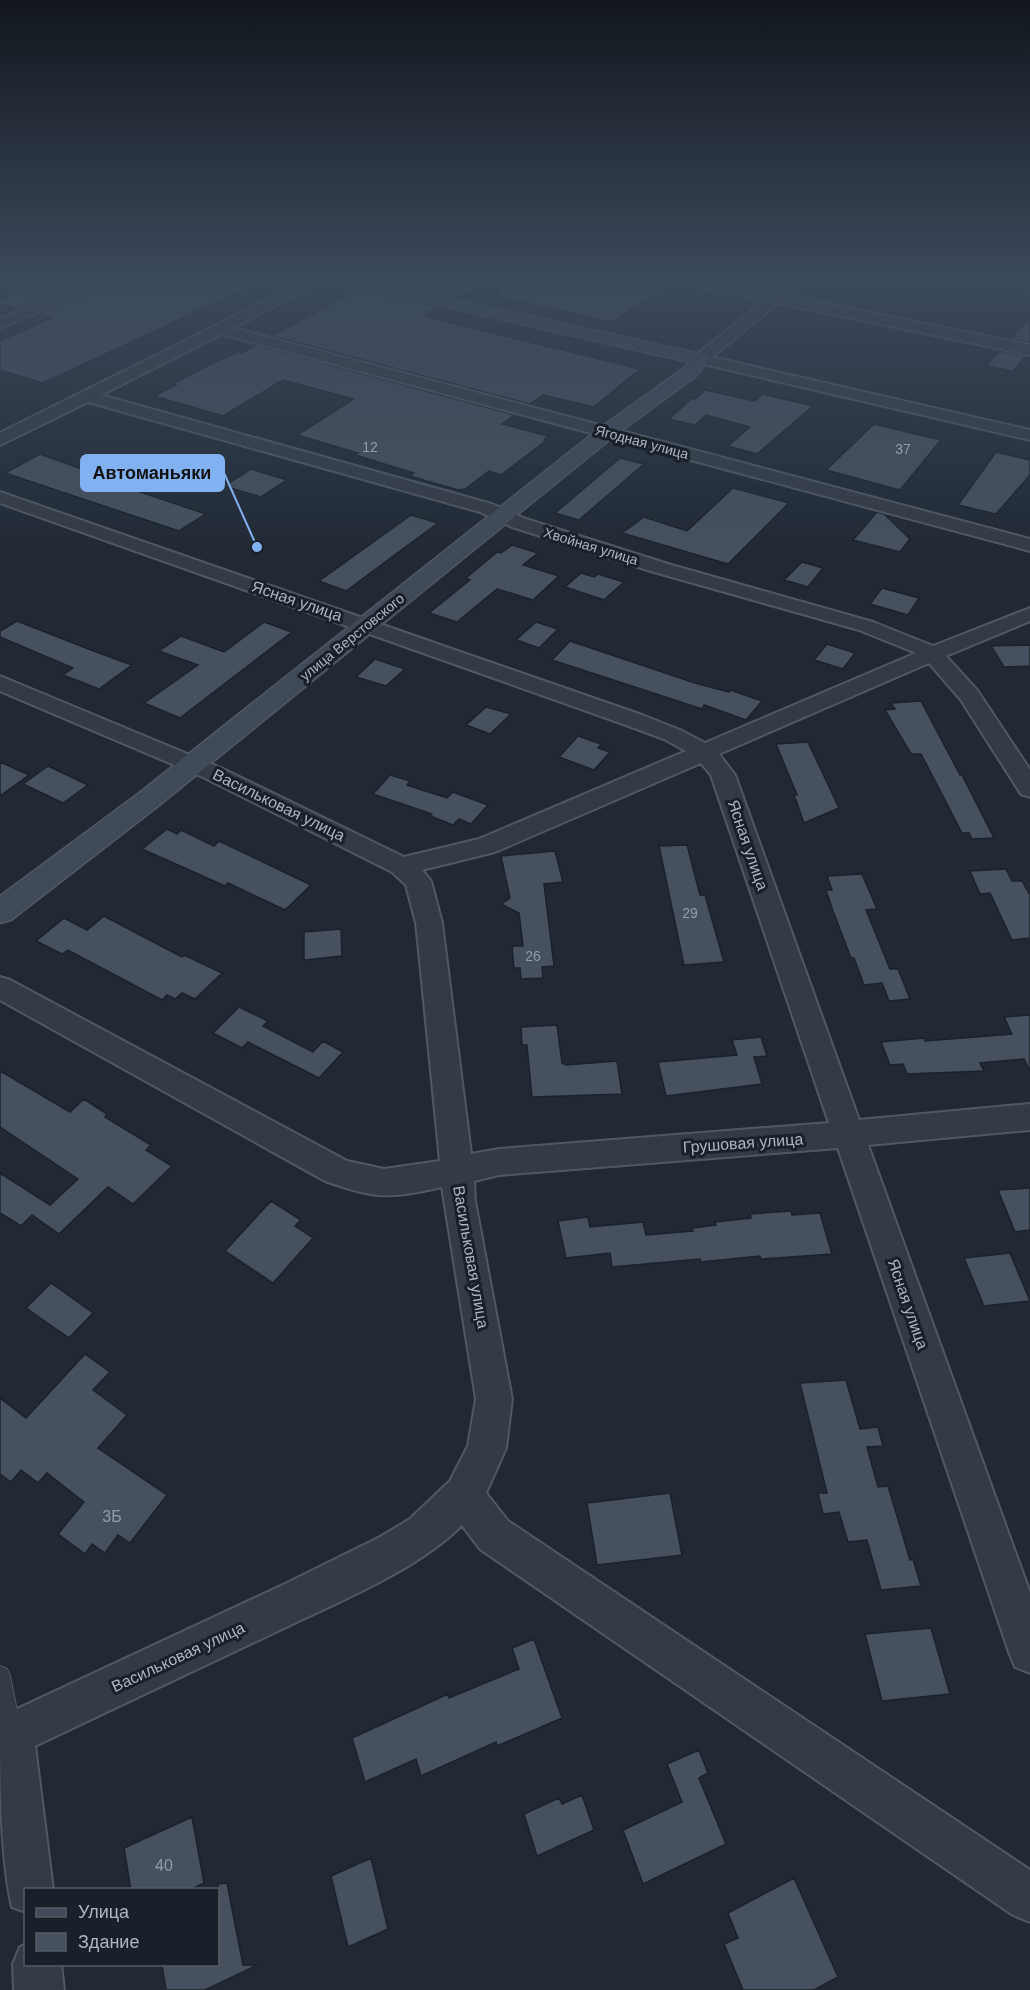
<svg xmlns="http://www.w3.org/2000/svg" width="1030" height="1990" font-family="Arial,sans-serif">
  <rect width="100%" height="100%" fill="#202934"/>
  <path fill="#46505e" stroke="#1b222b" stroke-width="1.5" d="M 58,277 L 85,280 L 18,309 L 0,304 L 0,299 Z
    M 217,277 L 271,277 L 43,383 L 0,370 L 0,341 L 51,318 L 38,314 L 106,286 L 123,290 L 147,280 L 169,285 L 182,279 L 200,284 Z
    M 381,277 L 498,277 L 458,298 L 376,279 Z
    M 501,277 L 605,277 L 664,288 L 612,322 L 499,297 Z
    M 358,289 L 439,307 L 423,316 L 640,369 L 594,407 L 543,395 L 530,404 L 272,336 Z
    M 1030,318 L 1030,343 L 1011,339 Z
    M 256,345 L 515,415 L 502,424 L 548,436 L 544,440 L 547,440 L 501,475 L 489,471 L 465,489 L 458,490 L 410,476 L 414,473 L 355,455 L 358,453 L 297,435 L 354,399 L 283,380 L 223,416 L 154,396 L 176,385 L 172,384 L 209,365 L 238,352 L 242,353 Z
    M 1000,351 L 1026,356 L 1013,371 L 986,366 Z
    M 705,390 L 755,401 L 763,394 L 813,406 L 757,454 L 728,446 L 750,427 L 706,415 L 695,425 L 669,419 L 692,398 L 695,399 Z
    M 874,424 L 941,440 L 900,490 L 826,470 Z
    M 996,452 L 1030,460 L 1030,475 L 996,514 L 958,505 Z
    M 40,454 L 140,490 L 137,491 L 206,514 L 179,531 L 5,473 Z
    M 620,458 L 644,464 L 579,520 L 555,513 Z
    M 251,469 L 287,480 L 261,497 L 224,486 Z
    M 733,488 L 789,503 L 728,564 L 622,533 L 644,517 L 687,531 Z
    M 877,512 L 884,514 L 910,539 L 900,552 L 853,540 Z
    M 411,515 L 438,523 L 346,591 L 319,581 Z
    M 512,545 L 538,553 L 523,565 L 559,576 L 533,600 L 497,589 L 457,622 L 429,613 L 470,580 L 466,578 L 497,552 L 501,553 Z
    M 802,562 L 823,568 L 808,587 L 784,580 Z
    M 581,573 L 594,577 L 598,574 L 624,582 L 604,600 L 565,587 Z
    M 882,588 L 919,598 L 908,615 L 870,604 Z
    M 17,621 L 96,652 L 132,665 L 99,689 L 63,675 L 73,668 L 0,637 L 0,631 Z
    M 264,622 L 292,632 L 180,718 L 144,703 L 198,665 L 159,651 L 181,636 L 224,652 Z
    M 536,622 L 558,629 L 539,648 L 516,640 Z
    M 570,641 L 695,683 L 729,692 L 730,690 L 762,701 L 746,720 L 704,705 L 702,709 L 552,660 Z
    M 827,644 L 855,653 L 843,669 L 814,660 Z
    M 1030,645 L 1030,666 L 1004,667 L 991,646 Z
    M 375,659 L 405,669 L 386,686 L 356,677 Z
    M 921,701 L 960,775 L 962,775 L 994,838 L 972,839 L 969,833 L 962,833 L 921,754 L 911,754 L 885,710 L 895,709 L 891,703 Z
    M 486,707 L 511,714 L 490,734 L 466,725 Z
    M 578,736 L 601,744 L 598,748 L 610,752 L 594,770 L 559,757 Z
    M 808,742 L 839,808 L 804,823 L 794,795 L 797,795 L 776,744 Z
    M 0,762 L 29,775 L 0,796 Z
    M 48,766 L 88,785 L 63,803 L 23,784 Z
    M 390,775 L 410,781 L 407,785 L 447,798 L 453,792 L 488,805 L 471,824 L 459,819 L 453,825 L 430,816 L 432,814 L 373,794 Z
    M 167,829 L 177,834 L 181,830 L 214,846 L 219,841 L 311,885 L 285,910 L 228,883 L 225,886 L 142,849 Z
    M 687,845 L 700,895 L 705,895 L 724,962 L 684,965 L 659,846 Z
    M 555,851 L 563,882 L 544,884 L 554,966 L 542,967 L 543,978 L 521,979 L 520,968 L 514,968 L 512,946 L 523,946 L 519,913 L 501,904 L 510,898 L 501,856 Z
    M 1006,869 L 1012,881 L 1022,881 L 1030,895 L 1030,938 L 1012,940 L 990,893 L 980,894 L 970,871 Z
    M 862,874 L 877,909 L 866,910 L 890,969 L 898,969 L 910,999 L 889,1001 L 882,983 L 864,985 L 854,958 L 851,958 L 833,911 L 826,890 L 832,890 L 827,876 Z
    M 104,916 L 182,957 L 184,955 L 222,973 L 195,999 L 182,993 L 175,999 L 167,995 L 162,1000 L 68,950 L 62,954 L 36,941 L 64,918 L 87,930 Z
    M 341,929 L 342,956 L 304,960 L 304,932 Z
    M 239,1007 L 268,1021 L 263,1026 L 313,1052 L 323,1041 L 343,1052 L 319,1078 L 248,1042 L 242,1048 L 213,1033 Z
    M 1030,1015 L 1030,1071 L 1024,1059 L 980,1063 L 984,1071 L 907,1074 L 903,1064 L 890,1065 L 881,1042 L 924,1038 L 925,1041 L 1012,1034 L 1004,1017 Z
    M 557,1025 L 562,1063 L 566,1065 L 617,1061 L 622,1094 L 532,1097 L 527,1045 L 522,1045 L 521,1027 Z
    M 761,1037 L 767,1056 L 754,1057 L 762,1084 L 666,1096 L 658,1062 L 737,1055 L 732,1040 Z
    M 0,1071 L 70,1112 L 84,1099 L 107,1114 L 105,1117 L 151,1145 L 146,1150 L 172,1166 L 133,1204 L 108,1187 L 59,1234 L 32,1215 L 21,1226 L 0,1213 L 0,1173 L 50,1205 L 78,1179 L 0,1127 Z
    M 1030,1188 L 1030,1230 L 1015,1232 L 998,1190 Z
    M 271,1201 L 301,1220 L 295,1226 L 313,1238 L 273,1283 L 225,1251 Z
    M 791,1211 L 792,1215 L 820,1213 L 832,1254 L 761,1259 L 760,1256 L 701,1262 L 700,1259 L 612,1267 L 610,1253 L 566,1258 L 558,1221 L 588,1217 L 590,1227 L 643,1222 L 646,1235 L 693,1231 L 692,1228 L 716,1225 L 715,1222 L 751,1218 L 750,1214 Z
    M 1010,1253 L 1030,1301 L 984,1306 L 964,1258 Z
    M 51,1283 L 93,1313 L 69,1338 L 26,1308 Z
    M 85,1354 L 110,1372 L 93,1390 L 127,1415 L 98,1448 L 167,1495 L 130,1543 L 118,1535 L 105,1553 L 92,1544 L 85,1554 L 58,1534 L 84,1502 L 47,1473 L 38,1483 L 21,1470 L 11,1482 L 0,1474 L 0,1398 L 26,1418 Z
    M 846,1380 L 860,1429 L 878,1427 L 883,1446 L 867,1447 L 878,1487 L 888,1486 L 910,1560 L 913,1559 L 921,1586 L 881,1590 L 867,1540 L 848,1542 L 839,1512 L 823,1514 L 818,1493 L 827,1493 L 800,1383 Z
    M 670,1493 L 682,1555 L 597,1565 L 587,1503 Z
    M 931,1628 L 950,1694 L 882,1701 L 865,1634 Z
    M 534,1639 L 562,1718 L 497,1746 L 496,1742 L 421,1776 L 416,1759 L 365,1782 L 352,1738 L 448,1694 L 449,1698 L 519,1669 L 512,1648 Z
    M 699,1750 L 708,1773 L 699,1778 L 726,1844 L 643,1884 L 623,1830 L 682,1802 L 667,1764 Z
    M 582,1795 L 594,1830 L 537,1856 L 524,1814 L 559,1798 L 562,1804 Z
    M 192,1817 L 204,1883 L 190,1890 L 131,1890 L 124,1848 Z
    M 371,1858 L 388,1929 L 348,1947 L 331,1876 Z
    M 794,1878 L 838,1977 L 814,1990 L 743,1990 L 724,1944 L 738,1938 L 728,1913 Z
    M 227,1883 L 243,1965 L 257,1965 L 205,1990 L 166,1990 L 162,1965 L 218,1965 L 218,1884 Z"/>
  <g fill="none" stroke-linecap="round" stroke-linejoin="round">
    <defs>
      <path id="lane" d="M 0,1666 L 7,1669 L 10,1676 L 21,1730 L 18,1737 L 11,1740 L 4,1737 L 0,1727 Z"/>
      <path id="street" d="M 98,277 L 116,277 L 114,280 L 0,328 L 0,319 Z
        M 313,277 L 330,277 L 233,328 L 1030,539 L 1030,551 L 222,334 L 101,395 L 492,504 L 526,519 L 668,564 L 873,622 L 933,646 L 1030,608 L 1030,621 L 946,656 L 977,690 L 1030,770 L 1030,797 L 1021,794 L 961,700 L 929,663 L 719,754 L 735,775 L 859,1120 L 1030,1104 L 1030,1130 L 868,1145 L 1030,1593 L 1030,1673 L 1015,1667 L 1009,1652 L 838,1148 L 499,1175 L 474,1181 L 475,1201 L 512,1399 L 506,1448 L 486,1493 L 508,1521 L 1030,1870 L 1030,1922 L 1013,1915 L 480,1549 L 462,1525 C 419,1569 338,1602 282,1629 C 200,1668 117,1707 35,1746 L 53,1890 L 26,1890 L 26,1912 L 12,1907 C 0,1856 0,1772 0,1717 L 285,1584 L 380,1537 L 410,1519 L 450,1481 L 468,1446 L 476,1399 L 442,1187 C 388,1199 377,1199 325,1181 L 0,1000 L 0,977 L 10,980 L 347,1161 L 384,1169 L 440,1161 L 419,951 L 416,923 L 406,885 L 392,872 L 205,778 L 0,691 L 0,676 L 221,768 L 404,857 L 479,839 L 686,751 L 664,739 L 626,725 L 0,503 L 0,492 L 642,715 L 680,730 L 705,743 L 916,653 L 859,630 L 654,572 L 512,527 L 480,512 L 88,402 L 0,445 L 0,433 ZM 701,763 L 711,775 L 829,1123 L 499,1149 L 471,1154 L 442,923 L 431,881 L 422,870 L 495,852 Z
        M 665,277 L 690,277 L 773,293 L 794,277 L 808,277 L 787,296 L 1030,345 L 1030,355 L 778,303 L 712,357 L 1030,430 L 1030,440 L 695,362 L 692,359 L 695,356 L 765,300 L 672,281 Z
        M 990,277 L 1030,279 L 1030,287 L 992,280 Z
        M 26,1944 L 26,1964 L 61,1964 L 64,1990 L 14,1990 L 13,1964 L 20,1947 Z"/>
      <path id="secondary" d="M 329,277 L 356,277 L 700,354 L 706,355 L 709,359 L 696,376 L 614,436 L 158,806 L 11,920 L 0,923 L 0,896 L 138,794 L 600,428 L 684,368 L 689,362 L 337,282 Z"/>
    </defs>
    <use href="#lane" stroke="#505963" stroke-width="2"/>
    <use href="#street" stroke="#505963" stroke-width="4"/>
    <use href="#secondary" stroke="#505963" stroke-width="3"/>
    <use href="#lane" fill="#333b45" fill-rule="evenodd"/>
    <use href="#street" fill="#333b45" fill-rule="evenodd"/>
    <use href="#secondary" fill="#414a58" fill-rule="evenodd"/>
  </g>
  <linearGradient id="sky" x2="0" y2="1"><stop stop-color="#12171d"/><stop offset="0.5" stop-color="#3c495c"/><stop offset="1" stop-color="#3c495c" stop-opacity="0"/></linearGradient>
  <rect width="1030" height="555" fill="url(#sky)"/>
  <g text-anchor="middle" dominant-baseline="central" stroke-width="6" stroke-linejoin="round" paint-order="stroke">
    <g font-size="14" fill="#adb6c2" stroke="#192029">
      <text transform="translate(642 442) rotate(15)">Ягодная улица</text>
      <text transform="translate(591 546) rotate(17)">Хвойная улица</text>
      <text transform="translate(352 637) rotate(-39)">улица Верстовского</text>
    </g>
    <g font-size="14" fill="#939ca9">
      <text x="370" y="447">12</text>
      <text x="903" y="449">37</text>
      <text x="690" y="913">29</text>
      <text x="533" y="956">26</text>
    </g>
    <g font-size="16" fill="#adb6c2" stroke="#192029">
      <text transform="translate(297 601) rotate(19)">Ясная улица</text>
      <text transform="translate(279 805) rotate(26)">Васильковая улица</text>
      <text transform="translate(748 845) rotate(71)">Ясная улица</text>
      <text transform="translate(743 1143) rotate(-4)">Грушовая улица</text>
      <text transform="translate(471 1257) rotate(80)">Васильковая улица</text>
      <text transform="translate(908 1304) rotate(71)">Ясная улица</text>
      <text transform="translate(178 1657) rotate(-25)">Васильковая улица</text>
    </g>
    <g font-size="16" fill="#939ca9">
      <text x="112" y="1516">3Б</text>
      <text x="164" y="1865">40</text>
    </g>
  </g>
  <path fill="none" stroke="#82b1f2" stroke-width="2" d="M257 547L224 473"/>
  <circle fill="#82b1f2" stroke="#192029" stroke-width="2" cx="257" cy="547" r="6"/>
  <rect fill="#82b1f2" stroke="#82b1f2" stroke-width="2" x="81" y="455" width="143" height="36" rx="6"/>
  <g font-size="18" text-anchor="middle" font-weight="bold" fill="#111">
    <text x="152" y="479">Автоманьяки</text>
  </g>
  <rect x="24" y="1888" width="195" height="78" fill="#192029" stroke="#545c66" stroke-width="1.5"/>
  <rect x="36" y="1908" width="30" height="9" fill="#414a58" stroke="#545c66" stroke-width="1.5"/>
  <text x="78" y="1918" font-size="18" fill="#adb6c2">Улица</text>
  <rect x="36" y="1933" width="30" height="18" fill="#46505e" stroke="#545c66" stroke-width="1.5"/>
  <text x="78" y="1948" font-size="18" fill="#adb6c2">Здание</text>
</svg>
